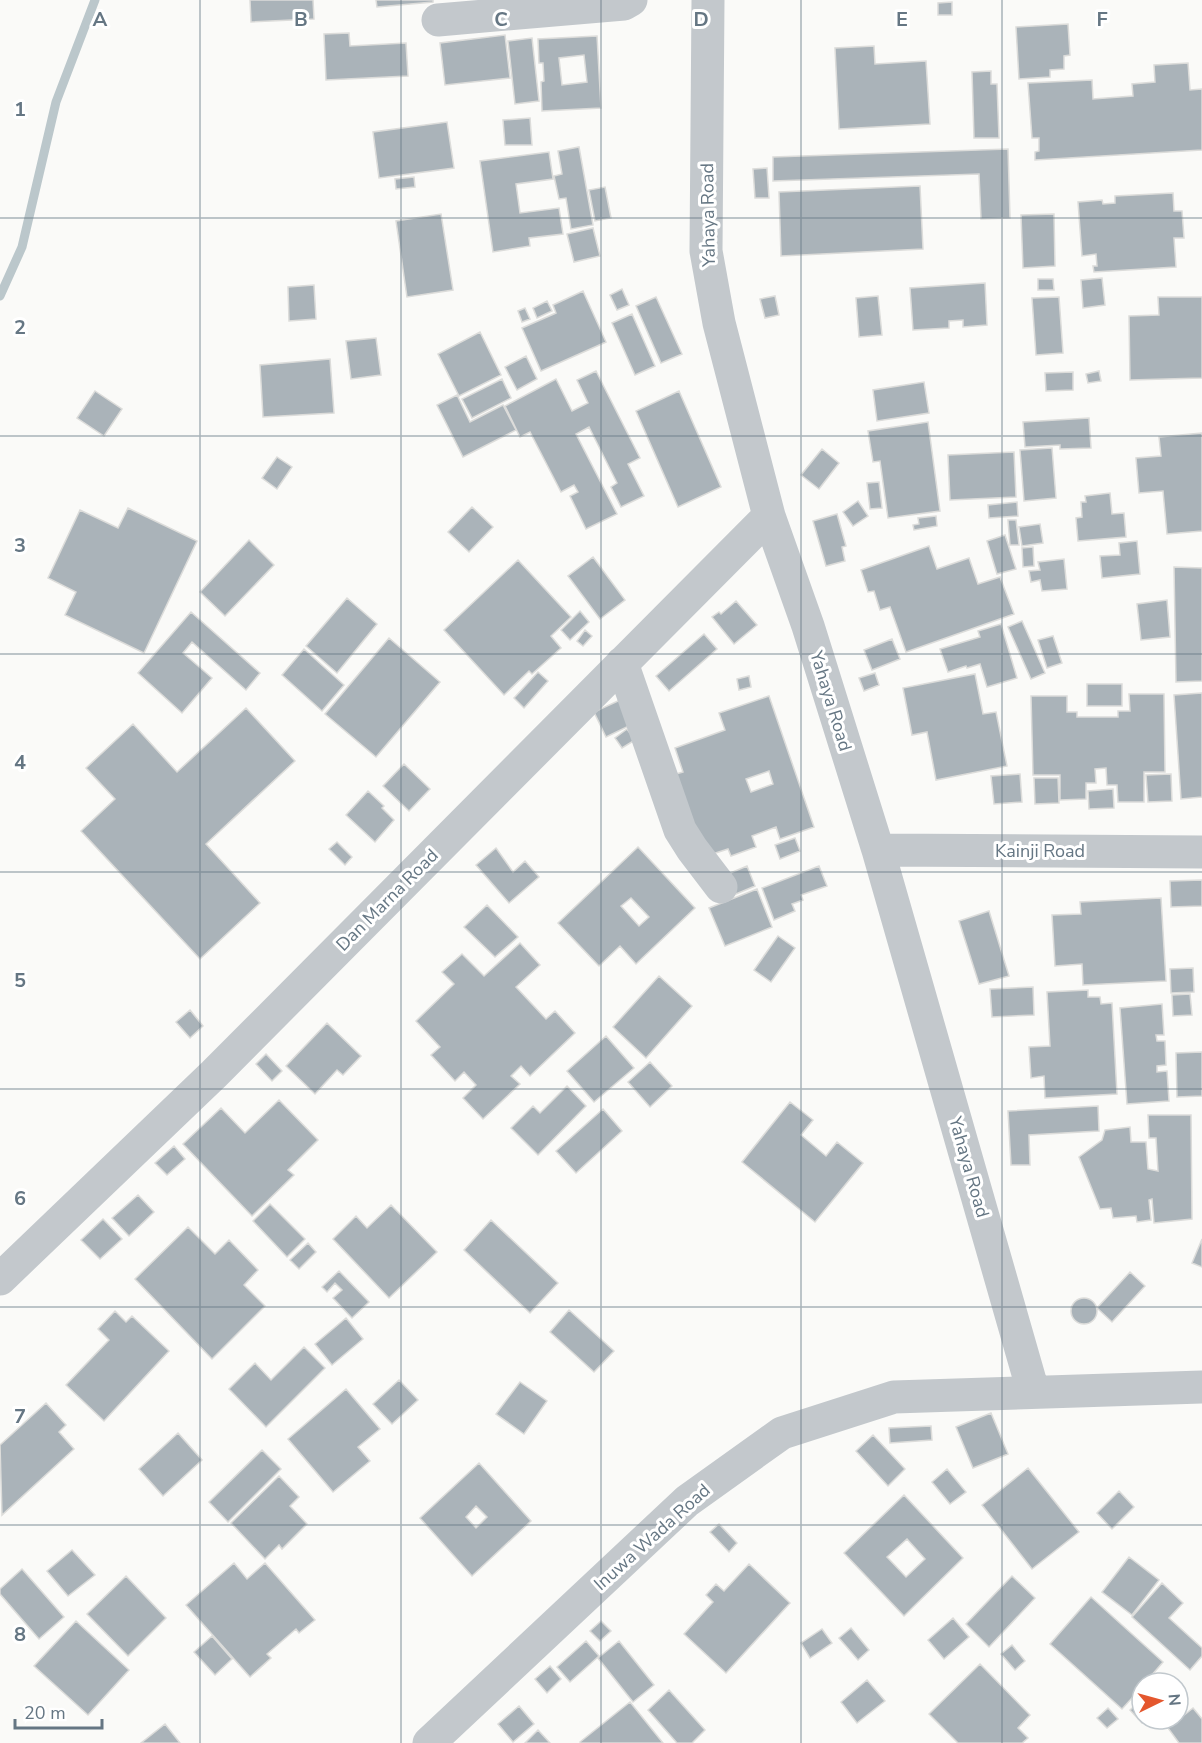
<svg xmlns="http://www.w3.org/2000/svg" width="1202" height="1743" font-family="'Nunito Sans',sans-serif">
  <rect width="100%" height="100%" fill="#fafaf8"/>
  <g fill="none" stroke-linecap="round" stroke-linejoin="round">
    <path stroke="#bbc7cb" stroke-width="9" d="M 0,296 L 22,247 L 56,102 L 95,0"/>
  </g>
  <path fill="#aab3b9" stroke="#dcdcda" stroke-width="1.5" fill-rule="evenodd" d="M 250,0 L 313,0 L 314,19 L 251,22 Z
    M 376,0 L 433,0 L 433,2 L 377,7 Z
    M 952,2 L 952,15 L 938,15 L 938,3 Z
    M 1068,24 L 1070,55 L 1064,56 L 1064,69 L 1050,70 L 1050,77 L 1019,79 L 1016,27 Z
    M 349,33 L 350,46 L 406,43 L 408,76 L 326,80 L 324,34 Z
    M 505,35 L 510,78 L 445,85 L 440,43 Z
    M 597,36 L 601,108 L 542,111 L 541,82 L 544,81 L 543,63 L 539,63 L 538,39 ZM 584,55 L 587,82 L 562,85 L 559,58 Z
    M 532,38 L 539,101 L 515,104 L 508,41 Z
    M 874,46 L 875,64 L 926,61 L 930,124 L 839,129 L 835,48 Z
    M 1188,63 L 1190,90 L 1202,89 L 1202,150 L 1035,160 L 1035,152 L 1039,151 L 1039,138 L 1032,138 L 1028,83 L 1092,80 L 1093,99 L 1133,96 L 1132,84 L 1155,82 L 1154,65 Z
    M 991,71 L 991,84 L 997,84 L 999,138 L 974,138 L 972,72 Z
    M 530,118 L 532,145 L 505,145 L 503,120 Z
    M 447,122 L 454,168 L 379,178 L 373,132 Z
    M 579,147 L 593,225 L 571,229 L 566,198 L 559,199 L 554,176 L 562,174 L 558,151 Z
    M 1008,149 L 1010,218 L 981,219 L 979,174 L 773,181 L 773,157 Z
    M 549,152 L 553,179 L 516,184 L 520,213 L 559,208 L 563,234 L 529,238 L 530,246 L 493,252 L 480,161 Z
    M 767,168 L 769,198 L 755,198 L 753,169 Z
    M 414,177 L 415,187 L 396,189 L 395,179 Z
    M 920,186 L 923,249 L 781,256 L 779,192 Z
    M 605,187 L 611,218 L 595,221 L 589,190 Z
    M 1173,193 L 1174,211 L 1182,211 L 1184,238 L 1174,238 L 1176,267 L 1094,272 L 1093,266 L 1097,266 L 1096,254 L 1082,256 L 1078,202 L 1102,200 L 1103,204 L 1115,203 L 1115,196 Z
    M 441,214 L 453,290 L 407,297 L 396,221 Z
    M 1054,214 L 1055,266 L 1023,268 L 1021,215 Z
    M 593,228 L 600,256 L 574,262 L 567,234 Z
    M 1102,278 L 1105,305 L 1083,308 L 1081,280 Z
    M 1038,279 L 1053,279 L 1054,290 L 1038,290 Z
    M 985,283 L 987,325 L 963,327 L 963,320 L 949,321 L 949,328 L 913,330 L 910,288 Z
    M 314,285 L 316,319 L 289,321 L 288,287 Z
    M 622,289 L 629,305 L 617,310 L 610,295 Z
    M 583,291 L 606,342 L 541,371 L 522,328 L 556,313 L 553,305 Z
    M 775,296 L 779,315 L 765,318 L 760,299 Z
    M 878,296 L 882,335 L 859,337 L 856,298 Z
    M 656,297 L 682,354 L 661,363 L 636,306 Z
    M 1059,297 L 1063,353 L 1036,355 L 1032,298 Z
    M 1158,297 L 1202,297 L 1202,378 L 1130,380 L 1129,316 L 1159,315 Z
    M 547,301 L 552,311 L 537,318 L 533,308 Z
    M 525,308 L 530,319 L 522,322 L 518,311 Z
    M 632,314 L 655,366 L 635,375 L 612,323 Z
    M 480,332 L 501,375 L 459,396 L 438,354 Z
    M 376,338 L 381,375 L 351,379 L 346,341 Z
    M 526,356 L 537,379 L 517,390 L 505,367 Z
    M 330,359 L 334,413 L 263,417 L 260,365 Z
    M 596,371 L 640,458 L 628,464 L 644,496 L 621,507 L 611,487 L 617,483 L 589,427 L 576,434 L 617,514 L 586,529 L 570,496 L 578,492 L 574,485 L 561,492 L 530,432 L 520,437 L 505,406 L 556,379 L 572,411 L 588,403 L 577,380 Z
    M 1099,371 L 1101,381 L 1088,383 L 1086,374 Z
    M 1073,372 L 1073,390 L 1046,391 L 1045,373 Z
    M 502,379 L 511,398 L 472,418 L 462,399 Z
    M 924,382 L 929,413 L 877,421 L 873,390 Z
    M 95,391 L 122,409 L 104,436 L 77,418 Z
    M 679,391 L 721,487 L 678,507 L 636,411 Z
    M 457,395 L 470,422 L 503,405 L 516,430 L 463,457 L 437,405 Z
    M 1089,418 L 1091,448 L 1060,449 L 1060,445 L 1025,447 L 1023,422 Z
    M 928,422 L 940,511 L 888,518 L 880,461 L 873,462 L 868,431 Z
    M 1202,433 L 1202,531 L 1167,534 L 1163,491 L 1139,493 L 1136,458 L 1161,456 L 1159,437 Z
    M 1052,448 L 1056,498 L 1024,501 L 1020,450 Z
    M 822,449 L 839,463 L 819,489 L 801,475 Z
    M 1014,452 L 1016,497 L 950,500 L 948,455 Z
    M 277,457 L 292,467 L 277,489 L 262,478 Z
    M 879,482 L 882,508 L 870,509 L 867,483 Z
    M 1110,493 L 1112,514 L 1124,513 L 1126,537 L 1078,541 L 1076,518 L 1082,517 L 1081,502 L 1086,502 L 1085,496 Z
    M 858,501 L 868,516 L 853,526 L 843,512 Z
    M 1017,502 L 1018,516 L 989,518 L 988,505 Z
    M 472,507 L 493,527 L 469,552 L 448,532 Z
    M 128,508 L 197,541 L 144,653 L 65,615 L 76,592 L 48,578 L 80,510 L 118,528 Z
    M 837,514 L 846,546 L 842,547 L 845,561 L 826,566 L 813,521 Z
    M 936,516 L 937,526 L 914,530 L 913,525 L 919,524 L 918,518 Z
    M 1008,520 L 1016,520 L 1019,545 L 1010,545 Z
    M 1040,524 L 1043,543 L 1022,546 L 1019,527 Z
    M 1005,535 L 1016,569 L 997,574 L 987,541 Z
    M 249,540 L 274,565 L 225,616 L 200,592 Z
    M 1137,541 L 1140,574 L 1102,578 L 1100,556 L 1120,555 L 1119,543 Z
    M 929,546 L 937,569 L 969,558 L 978,584 L 1000,577 L 1014,614 L 906,652 L 890,607 L 880,610 L 874,591 L 868,592 L 861,570 Z
    M 1033,547 L 1034,566 L 1023,567 L 1022,548 Z
    M 593,557 L 625,600 L 600,619 L 568,576 Z
    M 1064,559 L 1067,589 L 1042,591 L 1040,580 L 1031,582 L 1029,571 L 1040,570 L 1038,562 Z
    M 518,560 L 571,617 L 551,636 L 561,648 L 532,674 L 529,671 L 504,695 L 444,630 Z
    M 1174,567 L 1202,568 L 1202,681 L 1176,682 Z
    M 347,598 L 377,624 L 337,673 L 306,646 Z
    M 1167,600 L 1170,637 L 1141,640 L 1137,604 Z
    M 736,601 L 757,625 L 734,644 L 712,617 L 719,612 L 721,614 Z
    M 580,611 L 589,622 L 570,640 L 561,630 Z
    M 191,612 L 260,673 L 246,690 L 192,642 L 183,653 L 212,678 L 182,713 L 138,673 Z
    M 1022,621 L 1045,673 L 1031,679 L 1008,627 Z
    M 1001,624 L 1017,678 L 987,687 L 980,664 L 967,668 L 966,666 L 948,672 L 940,649 L 980,637 L 978,631 Z
    M 585,630 L 592,636 L 583,646 L 577,641 Z
    M 704,634 L 717,649 L 669,691 L 656,676 Z
    M 1053,636 L 1062,663 L 1047,668 L 1038,640 Z
    M 389,638 L 440,682 L 376,757 L 325,714 Z
    M 892,639 L 900,659 L 872,670 L 864,650 Z
    M 304,649 L 344,685 L 322,711 L 282,675 Z
    M 538,672 L 548,681 L 524,708 L 514,698 Z
    M 875,673 L 879,685 L 864,691 L 859,678 Z
    M 975,674 L 983,714 L 996,712 L 1007,766 L 936,780 L 927,732 L 912,735 L 903,688 Z
    M 749,676 L 751,687 L 739,690 L 737,679 Z
    M 1087,684 L 1122,684 L 1122,706 L 1087,706 Z
    M 1202,693 L 1202,797 L 1181,799 L 1174,695 Z
    M 1129,694 L 1164,694 L 1165,772 L 1144,772 L 1144,802 L 1118,802 L 1117,785 L 1107,785 L 1106,768 L 1095,769 L 1096,783 L 1086,783 L 1086,799 L 1060,800 L 1060,775 L 1033,775 L 1031,696 L 1067,696 L 1067,712 L 1077,712 L 1077,717 L 1118,717 L 1118,711 L 1130,711 Z
    M 769,696 L 814,827 L 780,839 L 776,827 L 752,836 L 756,847 L 731,856 L 728,849 L 700,858 L 676,774 L 683,772 L 675,748 L 725,730 L 719,713 ZM 769,771 L 773,784 L 751,792 L 746,779 Z
    M 620,700 L 631,725 L 606,737 L 594,712 Z
    M 246,708 L 295,761 L 206,844 L 260,903 L 200,959 L 81,831 L 115,799 L 86,768 L 133,724 L 177,772 Z
    M 627,729 L 635,740 L 622,748 L 615,738 Z
    M 404,764 L 430,789 L 409,811 L 383,786 Z
    M 1020,774 L 1022,802 L 994,804 L 991,776 Z
    M 1171,774 L 1172,801 L 1148,802 L 1146,775 Z
    M 1034,778 L 1058,778 L 1059,803 L 1035,804 Z
    M 1113,789 L 1114,808 L 1089,809 L 1088,791 Z
    M 368,791 L 384,806 L 382,808 L 394,820 L 375,842 L 346,815 Z
    M 795,838 L 800,851 L 780,859 L 775,845 Z
    M 337,842 L 352,857 L 345,865 L 329,849 Z
    M 638,847 L 695,908 L 636,964 L 620,946 L 599,966 L 558,923 ZM 631,898 L 649,917 L 639,926 L 621,906 Z
    M 496,848 L 513,872 L 525,861 L 539,877 L 509,903 L 476,865 Z
    M 747,866 L 755,886 L 736,894 L 728,874 Z
    M 819,866 L 827,886 L 801,895 L 803,900 L 792,904 L 795,911 L 774,920 L 762,888 Z
    M 1202,880 L 1202,906 L 1171,907 L 1170,881 Z
    M 757,889 L 772,927 L 725,946 L 709,908 Z
    M 1161,898 L 1166,981 L 1083,985 L 1082,964 L 1055,966 L 1052,915 L 1081,914 L 1080,902 Z
    M 487,905 L 518,937 L 495,957 L 464,927 Z
    M 989,911 L 1009,976 L 979,984 L 959,921 Z
    M 778,936 L 795,948 L 771,982 L 754,970 Z
    M 520,943 L 540,965 L 516,987 L 546,1019 L 555,1011 L 575,1033 L 530,1076 L 521,1066 L 511,1076 L 520,1084 L 483,1119 L 463,1098 L 476,1085 L 464,1072 L 455,1081 L 431,1055 L 440,1047 L 416,1021 L 454,984 L 442,972 L 462,954 L 484,976 Z
    M 1193,968 L 1194,992 L 1171,993 L 1170,969 Z
    M 659,976 L 692,1006 L 646,1058 L 613,1027 Z
    M 1033,987 L 1034,1015 L 992,1017 L 990,989 Z
    M 1088,990 L 1088,997 L 1100,997 L 1101,1004 L 1112,1003 L 1117,1094 L 1045,1098 L 1044,1076 L 1031,1078 L 1029,1047 L 1050,1046 L 1047,992 Z
    M 1190,994 L 1192,1015 L 1173,1016 L 1172,995 Z
    M 1162,1004 L 1164,1035 L 1156,1035 L 1157,1041 L 1165,1041 L 1166,1065 L 1157,1066 L 1157,1072 L 1167,1071 L 1169,1101 L 1127,1104 L 1120,1008 Z
    M 190,1010 L 203,1026 L 190,1038 L 176,1022 Z
    M 327,1023 L 361,1056 L 343,1075 L 337,1070 L 315,1094 L 286,1066 Z
    M 606,1036 L 634,1068 L 594,1102 L 567,1071 Z
    M 1202,1052 L 1202,1096 L 1177,1097 L 1176,1053 Z
    M 266,1054 L 282,1071 L 272,1081 L 256,1064 Z
    M 650,1062 L 672,1086 L 650,1107 L 628,1082 Z
    M 567,1086 L 586,1106 L 538,1155 L 511,1128 L 533,1106 L 540,1113 Z
    M 279,1100 L 318,1140 L 288,1170 L 294,1175 L 252,1216 L 183,1144 L 221,1108 L 245,1133 Z
    M 790,1102 L 813,1120 L 801,1135 L 826,1156 L 837,1142 L 863,1163 L 815,1222 L 742,1162 Z
    M 1098,1106 L 1099,1131 L 1029,1135 L 1030,1165 L 1011,1165 L 1008,1111 Z
    M 603,1109 L 622,1131 L 576,1173 L 556,1151 Z
    M 1148,1115 L 1191,1115 L 1192,1219 L 1154,1223 L 1152,1199 L 1149,1200 L 1151,1220 L 1137,1222 L 1136,1216 L 1113,1218 L 1111,1208 L 1100,1209 L 1079,1157 L 1102,1140 L 1105,1130 L 1130,1127 L 1131,1142 L 1146,1142 L 1148,1169 L 1158,1171 L 1156,1138 L 1149,1138 Z
    M 174,1146 L 185,1159 L 167,1175 L 155,1163 Z
    M 138,1195 L 154,1212 L 129,1236 L 112,1218 Z
    M 270,1204 L 305,1239 L 287,1257 L 253,1221 Z
    M 391,1205 L 437,1252 L 389,1298 L 333,1239 L 356,1216 L 367,1228 Z
    M 103,1219 L 122,1239 L 100,1259 L 81,1240 Z
    M 491,1220 L 558,1283 L 530,1313 L 464,1250 Z
    M 188,1227 L 215,1254 L 229,1240 L 258,1270 L 244,1285 L 265,1306 L 212,1359 L 135,1279 Z
    M 1202,1239 L 1202,1267 L 1192,1263 Z
    M 308,1243 L 316,1252 L 299,1269 L 290,1260 Z
    M 339,1271 L 369,1302 L 352,1318 L 333,1298 L 342,1290 L 335,1283 L 327,1292 L 322,1287 Z
    M 1130,1272 L 1145,1286 L 1112,1322 L 1097,1308 Z
    M1071 1311a13 13 0 1 1 26 0a13 13 0 1 1-26 0Z
    M 569,1310 L 614,1351 L 594,1372 L 550,1332 Z
    M 115,1311 L 126,1322 L 132,1316 L 169,1351 L 104,1421 L 66,1385 L 109,1340 L 98,1329 Z
    M 346,1318 L 363,1339 L 332,1365 L 315,1344 Z
    M 304,1347 L 325,1368 L 266,1427 L 229,1389 L 255,1363 L 271,1380 Z
    M 399,1380 L 418,1400 L 392,1424 L 373,1404 Z
    M 520,1382 L 547,1401 L 524,1434 L 496,1414 Z
    M 346,1389 L 380,1429 L 358,1447 L 370,1461 L 333,1492 L 288,1439 Z
    M 46,1403 L 66,1425 L 59,1432 L 74,1449 L 2,1515 L 0,1445 Z
    M 991,1413 L 1008,1454 L 973,1468 L 956,1427 Z
    M 931,1426 L 932,1440 L 890,1443 L 889,1428 Z
    M 178,1433 L 202,1460 L 163,1496 L 139,1469 Z
    M 873,1435 L 905,1469 L 888,1486 L 856,1451 Z
    M 262,1450 L 281,1469 L 228,1522 L 209,1502 Z
    M 479,1463 L 531,1521 L 472,1576 L 420,1518 ZM 476,1506 L 487,1517 L 476,1528 L 466,1517 Z
    M 1028,1468 L 1079,1532 L 1032,1569 L 982,1505 Z
    M 947,1469 L 966,1492 L 950,1504 L 932,1482 Z
    M 279,1476 L 299,1497 L 290,1506 L 307,1524 L 282,1549 L 279,1545 L 265,1559 L 231,1523 Z
    M 1119,1491 L 1134,1507 L 1112,1529 L 1097,1513 Z
    M 904,1495 L 963,1558 L 904,1616 L 844,1553 ZM 907,1539 L 925,1559 L 906,1577 L 887,1557 Z
    M 719,1524 L 737,1543 L 729,1552 L 710,1532 Z
    M 72,1550 L 95,1575 L 68,1596 L 47,1571 Z
    M 1129,1557 L 1159,1580 L 1132,1615 L 1102,1592 Z
    M 234,1563 L 247,1579 L 265,1563 L 315,1620 L 299,1633 L 296,1629 L 267,1654 L 271,1658 L 250,1677 L 186,1605 Z
    M 749,1564 L 790,1603 L 726,1673 L 684,1634 L 713,1602 L 706,1595 L 716,1584 L 724,1591 Z
    M 22,1569 L 64,1617 L 39,1639 L 0,1594 L 0,1589 Z
    M 126,1576 L 166,1618 L 128,1656 L 87,1614 Z
    M 1012,1576 L 1035,1598 L 989,1647 L 966,1624 Z
    M 1162,1583 L 1183,1603 L 1169,1618 L 1202,1648 L 1202,1656 L 1190,1670 L 1132,1617 Z
    M 1091,1597 L 1163,1662 L 1145,1683 L 1142,1683 L 1142,1687 L 1122,1709 L 1050,1644 Z
    M 953,1618 L 969,1637 L 944,1659 L 928,1640 Z
    M 76,1621 L 129,1670 L 88,1715 L 34,1666 Z
    M 601,1621 L 611,1631 L 600,1641 L 590,1631 Z
    M 851,1628 L 869,1650 L 858,1660 L 839,1638 Z
    M 822,1629 L 832,1643 L 810,1658 L 801,1643 Z
    M 212,1636 L 232,1659 L 215,1675 L 194,1652 Z
    M 586,1641 L 599,1656 L 570,1682 L 557,1667 Z
    M 619,1641 L 654,1685 L 633,1702 L 598,1658 Z
    M 1012,1645 L 1025,1661 L 1015,1670 L 1001,1654 Z
    M 980,1664 L 1030,1715 L 1018,1728 L 1028,1738 L 1022,1743 L 958,1743 L 929,1714 Z
    M 550,1666 L 561,1679 L 547,1693 L 535,1679 Z
    M 867,1680 L 885,1701 L 857,1723 L 841,1702 Z
    M 669,1690 L 705,1730 L 692,1743 L 677,1743 L 648,1710 Z
    M 1140,1701 L 1142,1704 L 1142,1719 L 1146,1719 L 1142,1723 L 1130,1710 Z
    M 630,1702 L 663,1743 L 581,1743 L 580,1742 Z
    M 519,1706 L 534,1724 L 513,1742 L 498,1724 Z
    M 1108,1708 L 1118,1719 L 1107,1728 L 1097,1718 Z
    M 1193,1708 L 1202,1719 L 1202,1743 L 1179,1743 L 1168,1728 Z
    M 165,1724 L 180,1743 L 141,1743 Z
    M 538,1730 L 550,1743 L 525,1743 Z"/>
  <g fill="none" stroke-linecap="round" stroke-linejoin="round">
    <path stroke="#c3c8cc" stroke-width="33" d="M 708,0 L 706,251 L 719,323 L 769,516 L 808,626 L 878,850 L 1033,1391
      M 438,20 L 624,4 L 631,0
      M 622,663 L 680,830 L 692,849 L 721,887
      M 878,850 L 1202,852
      M 0,1279 L 214,1074 L 769,516
      M 429,1743 L 687,1501 L 782,1433 L 894,1397 L 1202,1387"/>
  </g>
  <path fill="none" stroke="#657683" stroke-width="1.5" stroke-opacity="0.55" d="M 200,0 L 200,1743M 401,0 L 401,1743M 601,0 L 601,1743M 801,0 L 801,1743M 1002,0 L 1002,1743M 0,218 L 1202,218M 0,436 L 1202,436M 0,654 L 1202,654M 0,872 L 1202,872M 0,1089 L 1202,1089M 0,1307 L 1202,1307M 0,1525 L 1202,1525"/>
  <g text-anchor="middle" dominant-baseline="central" stroke-width="6" stroke-linejoin="round" paint-order="stroke">
    <g font-size="18" fill="#657683" stroke="#fff">
      <text transform="translate(708 215) rotate(-91)">Yahaya Road</text>
      <text transform="translate(831 701) rotate(73)">Yahaya Road</text>
      <text x="1040" y="851">Kainji Road</text>
      <text transform="translate(387 900) rotate(-45)">Dan Marna Road</text>
      <text transform="translate(969 1167) rotate(74)">Yahaya Road</text>
      <text transform="translate(652 1537) rotate(-42)">Inuwa Wada Road</text>
    </g>
  </g>
  <g font-size="20" text-anchor="middle" font-weight="bold" fill="#657683" stroke="#fff" stroke-width="6" stroke-linejoin="round" paint-order="stroke">
    <text x="100" y="26">A</text>
    <text x="301" y="26">B</text>
    <text x="501" y="26">C</text>
    <text x="701" y="26">D</text>
    <text x="902" y="26">E</text>
    <text x="1102" y="26">F</text>
    <text x="20" y="116">1</text>
    <text x="20" y="334">2</text>
    <text x="20" y="552">3</text>
    <text x="20" y="769">4</text>
    <text x="20" y="987">5</text>
    <text x="20" y="1205">6</text>
    <text x="20" y="1423">7</text>
    <text x="20" y="1641">8</text>
  </g>
  <g transform="translate(1160 1701) rotate(85)"><circle r="28" fill="#ffffff" stroke="#c1c8cd" stroke-width="1.5"/>
  <path d="M0-4.5L10 22L0 15L-10 22Z" fill="#e4572e"/>
  <text y="-9" font-size="16" font-weight="bold" text-anchor="middle" fill="#657683">N</text>
  </g>
  <path d="M15 1719v9h87v-9" fill="none" stroke="#657683" stroke-width="3"/>
  <text x="24" y="1719" font-size="18" fill="#657683" stroke="#ffffff" stroke-width="4.5" paint-order="stroke">20 m</text>
</svg>
